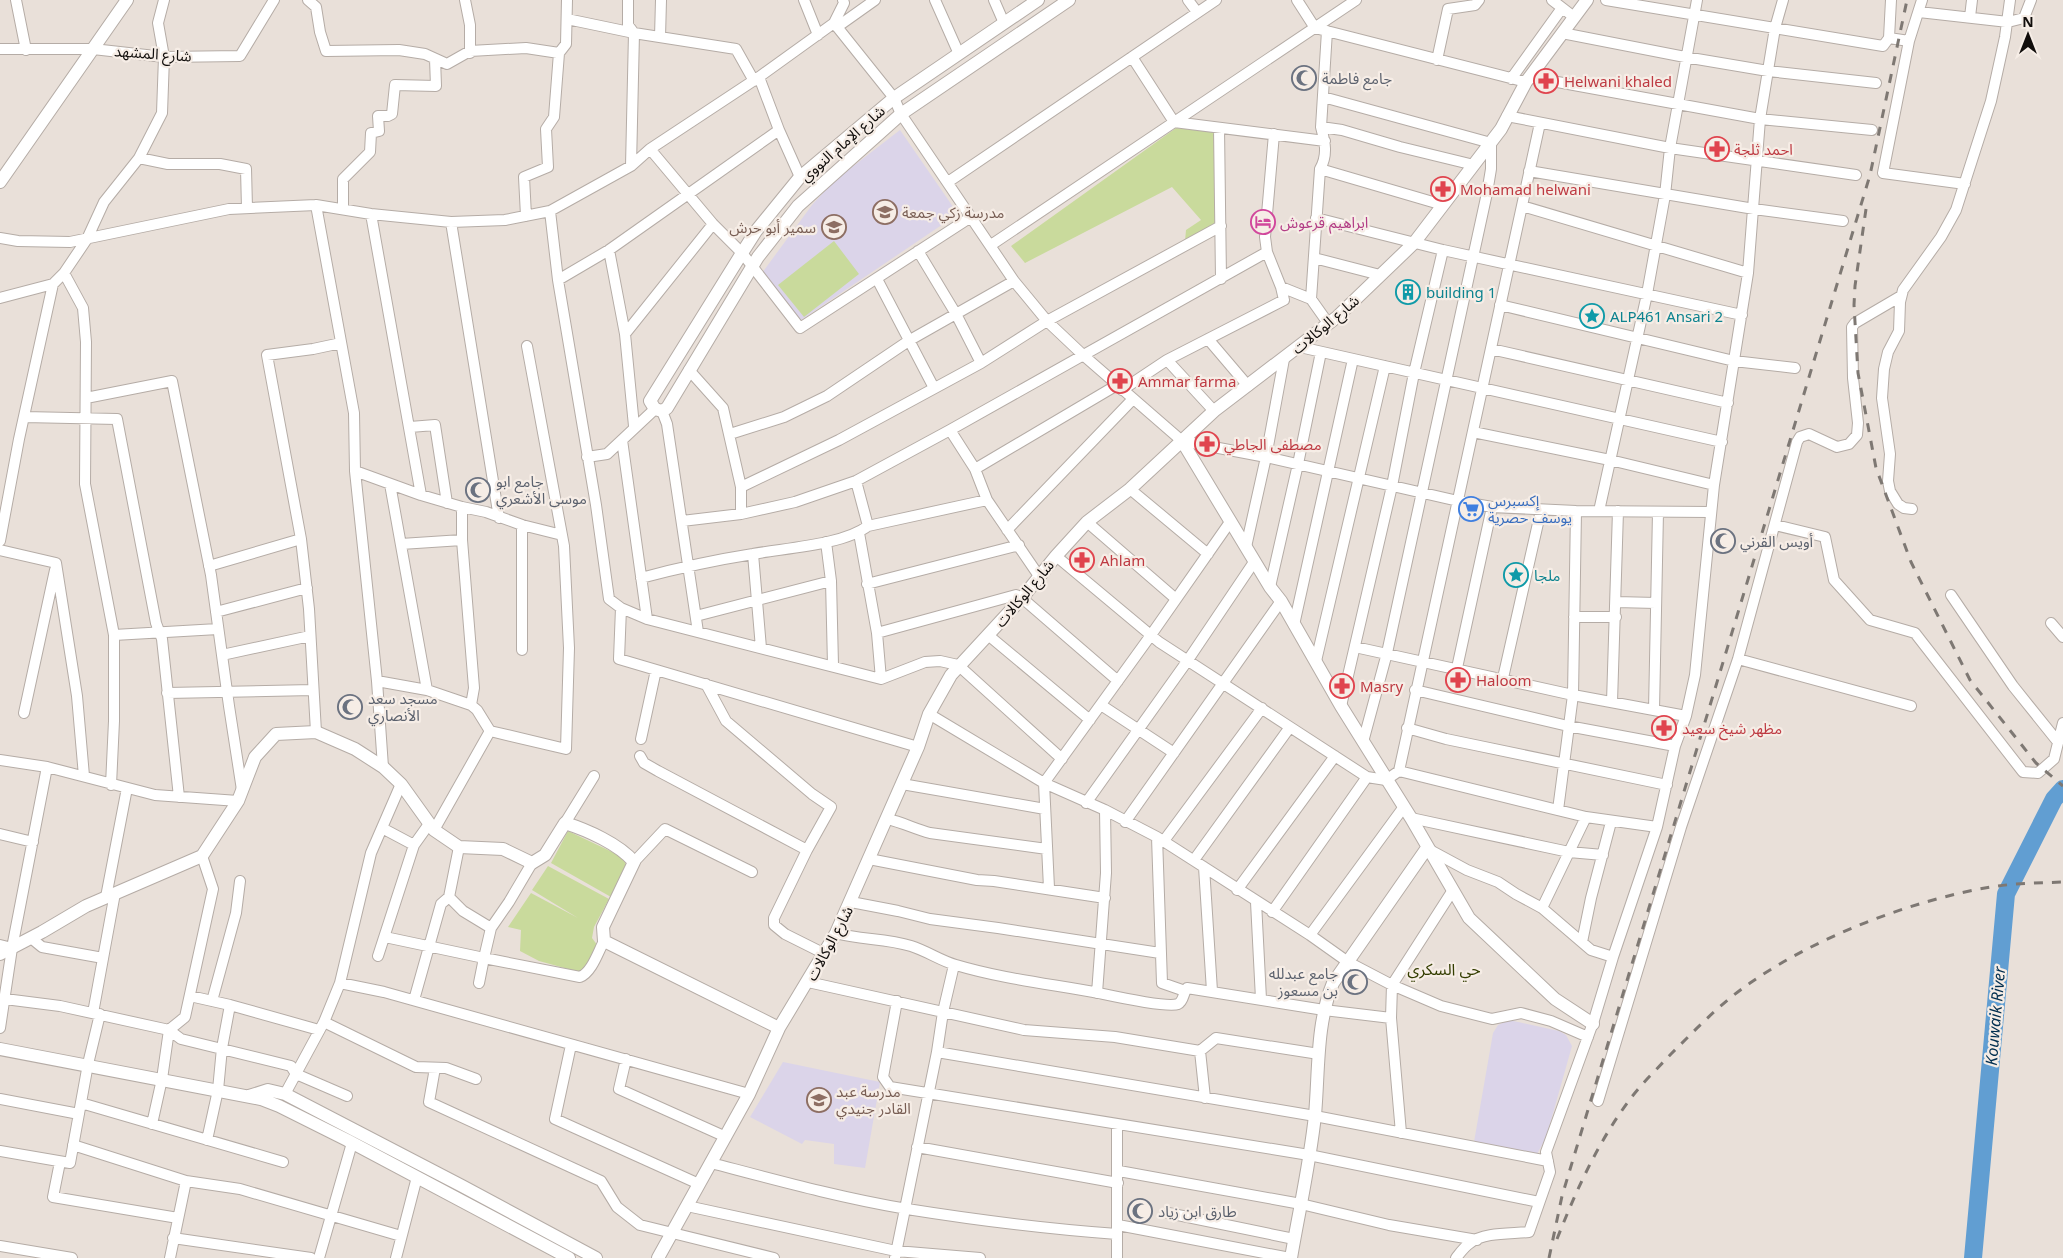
<svg xmlns="http://www.w3.org/2000/svg" width="2063" height="1258" font-family="'Noto Sans','Noto Sans Arabic',sans-serif">
  <rect width="100%" height="100%" fill="#e9e0d9"/>
  <path fill="#dbd4e9" d="M 900,130 L 958,214 L 801,320 L 762,273 L 812,205 L 834,181 Z
    M 1509,1020 L 1559,1031 L 1566,1035 L 1572,1046 L 1546,1138 L 1537,1154 L 1474,1142 L 1493,1033 L 1498,1025 Z
    M 783,1062 L 880,1082 L 865,1168 L 834,1164 L 834,1144 L 805,1140 L 802,1144 L 750,1117 Z"/>
  <path fill="#c9da9c" d="M 1176,128 L 1215,132 L 1216,225 L 1185,241 L 1186,230 L 1201,220 L 1172,187 L 1025,263 L 1011,246 Z
    M 834,241 L 859,274 L 804,317 L 778,285 Z
    M 568,831 L 625,858 L 626,867 L 611,897 L 551,863 Z
    M 548,866 L 609,899 L 594,927 L 592,938 L 598,946 L 584,971 L 579,972 L 539,961 L 520,951 L 521,930 L 508,927 L 531,893 L 578,918 L 532,890 Z"/>
  <g fill="none" stroke-linecap="round" stroke-linejoin="round">
    <path stroke="#619ed2" stroke-width="18" d="M 1973,1258 L 2006,894 L 2054,799 L 2063,789"/>
    <defs>
      <path id="minor" d="M 16,0 L 26,50
        M 308,0 L 316,7 L 320,32 L 326,51 L 399,50 L 425,54 L 447,64 L 470,51 L 526,48 L 559,53
        M 465,0 L 470,25 L 470,53
        M 628,0 L 628,25 L 634,33 L 631,166
        M 804,0 L 818,35
        M 935,0 L 959,54
        M 994,0 L 1004,23
        M 1188,0 L 1197,12
        M 1297,0 L 1315,28 L 1526,82
        M 1552,0 L 1574,17
        M 1606,0 L 1883,46 L 1889,38 L 1909,41
        M 1922,0 L 1909,41 L 1883,173 L 1965,184
        M 1919,12 L 2008,22 L 2024,18 L 2031,0
        M 1970,17 L 1972,0
        M 567,19 L 634,33 L 736,49 L 754,81
        M 834,23 L 894,98 L 901,114 L 1014,281 L 1047,321 L 1083,355 L 1182,441 L 1266,457 L 1458,501 L 1492,507 L 1576,511 L 1710,512
        M 837,27 L 875,0
        M 1327,31 L 1321,127 C 1325,142 1328,155 1320,169 L 1311,299 L 1328,323
        M 1562,33 L 1685,57 L 1768,71 L 1876,83
        M 660,37 L 661,0
        M 1889,38 L 1891,0
        M 0,49 L 93,49 L 164,57 L 240,56 L 274,0
        M 1132,57 L 1174,122 L 1325,141
        M 1437,60 L 1448,9 L 1475,5 L 1479,0
        M 1530,77 L 1760,119 L 1872,130
        M 1511,79 L 1562,8
        M 1323,97 L 1491,143 L 1491,169 L 1487,193 L 1387,653 L 1363,742
        M 1507,116 L 1670,148 L 1856,175
        M 1321,127 L 1342,130 L 1400,147 L 1474,165
        M 1219,128 L 1221,279
        M 779,130 L 800,177
        M 1274,134 L 1265,237 L 1267,252 L 1281,287 L 1311,299
        M 650,149 L 713,224 L 742,253 L 800,328 L 971,217
        M 139,158 L 168,164 L 220,164 L 246,169 L 247,208
        M 1320,169 L 1443,205
        M 1529,171 L 1754,209 L 1843,221
        M 948,182 L 1216,0
        M 316,205 L 354,413 L 355,471 L 421,495 L 462,507 L 486,512 L 522,525 L 562,535
        M 1522,206 L 1748,273
        M 343,209 L 343,179 L 370,152 L 371,133 L 379,131 L 378,116 L 388,116 L 392,114 L 395,85 L 436,86 L 435,59
        M 550,211 L 558,280 L 596,505 L 609,599 L 621,608 L 647,619 L 881,679 L 925,662 L 940,661 L 958,665 L 1062,759
        M 371,214 L 421,495
        M 526,216 L 524,177 L 548,167 L 546,129 L 554,117 L 559,53 L 566,44 L 567,0
        M 1316,218 L 1443,250 L 1742,315
        M 451,222 L 499,518
        M 0,238 L 18,241 L 70,242 L 229,209 L 316,205 L 371,214 L 451,222 L 505,220 L 550,211 L 631,166 L 650,149 L 759,77 L 834,23 L 844,3 L 843,0
        M 991,245 L 1356,0
        M 609,250 L 625,334 L 634,426
        M 918,251 L 956,314 L 981,363
        M 1314,258 L 1380,275
        M 64,273 L 83,308 L 86,342 L 85,484 L 114,635 L 114,721 L 111,785
        M 877,279 L 934,388
        M 558,280 L 609,250 L 779,130 L 759,77
        M 0,298 L 53,284 L 64,273 L 87,239 L 104,202 L 139,158 L 162,113 L 164,57 L 158,23 L 164,0
        M 1500,305 L 1734,361 L 1795,368
        M 625,334 L 713,224
        M 1208,339 L 1248,386
        M 1300,347 L 1722,442
        M 1491,349 L 1728,403
        M 1167,360 L 1214,411
        M 689,370 L 723,408 L 741,487 L 741,514
        M 1122,390 L 1167,360 L 1284,300 L 1281,287
        M 86,398 L 172,381 L 211,575 L 229,706 L 242,790
        M 662,411 L 667,424 L 698,632
        M 24,417 L 117,419 L 156,623 L 162,639 L 179,797
        M 410,427 L 435,425 L 447,503
        M 950,430 L 975,469 L 987,500 L 1039,576
        M 1473,432 L 1610,460 L 1714,485
        M 730,434 L 784,417 L 827,396 L 910,340 L 1014,281
        M 622,440 L 647,619
        M 587,457 L 607,454 L 655,409
        M 975,469 L 1117,385
        M 355,471 L 377,681 L 383,767
        M 856,481 L 868,526
        M 390,484 L 427,690
        M 741,487 L 839,440 L 981,363 L 1047,321 L 1221,226
        M 1130,489 L 1208,554
        M 1912,509 L 1904,508 L 1898,504 L 1890,491 L 1888,481 L 1890,454 L 1882,398 L 1884,369 L 1888,352 L 1899,331 L 1900,302 L 1903,290 L 1941,237 L 1956,210 L 1991,101 L 2005,37 L 2010,0
        M 1599,511 L 1647,294 L 1665,195 L 1670,148 L 1697,0
        M 682,521 L 741,514 L 795,502 L 856,481 L 950,430 L 1267,252
        M 1087,522 L 1176,599
        M 1775,525 L 1825,537 L 1834,580 L 1870,620 L 1915,633 L 2023,772 L 2038,773 L 2054,759 L 2063,723
        M 1007,530 L 1133,399
        M 859,533 L 877,633 L 881,679
        M 0,541 L 19,439 L 53,284
        M 826,542 L 831,581
        M 401,544 L 462,540
        M 1246,547 L 1266,457 L 1284,359
        M 0,550 L 56,563 L 77,696 L 84,776
        M 753,554 L 761,648
        M 1056,556 L 1159,642 L 1367,777 L 1386,780 L 1399,771 L 1540,123
        M 209,566 L 301,539
        M 641,578 C 678,568 715,560 753,554 C 785,548 843,545 868,526 L 987,500
        M 867,584 L 1019,545
        M 1270,587 L 1298,464 L 1321,352
        M 1951,595 L 2013,686 L 2058,742
        M 1616,602 L 1656,603
        M 621,608 L 619,659 L 918,747
        M 216,612 L 307,588
        M 696,616 L 831,581 L 833,665
        M 1574,617 L 1616,617
        M 2051,623 L 2063,637
        M 1294,625 L 1353,359
        M 877,633 L 1016,595 L 1022,598 L 1118,681
        M 114,635 L 218,629
        M 988,635 L 1090,720
        M 1355,647 L 1573,695 L 1686,716
        M 522,650 L 522,525
        M 222,655 L 310,636
        M 1738,659 L 1911,706
        M 1316,661 L 1385,366
        M 1457,668 L 1492,507
        M 1503,678 L 1541,510
        M 377,681 L 427,690 L 471,705
        M 706,684 L 726,721 L 812,794 L 831,807 L 807,850
        M 1415,690 L 1568,726 L 1675,746
        M 167,693 L 313,690
        M 1612,702 L 1618,511
        M 1101,705 L 1174,753
        M 1341,706 L 1392,486 L 1414,373 L 1443,250
        M 1654,710 L 1658,512
        M 24,713 L 55,570
        M 929,714 L 1044,783 L 1105,810 L 1157,837 L 1310,935 L 1348,962 L 1392,985 L 1441,1006 L 1492,1019 L 1521,1013 L 1551,1021 L 1588,1037
        M 1407,728 L 1446,739 L 1667,785
        M 490,731 L 566,749 L 569,648 L 564,546 L 527,346
        M 316,732 L 309,609 L 301,539 L 267,355 L 313,349 L 341,343
        M 641,739 L 656,670
        M 640,756 L 644,763 L 658,771 L 807,850 L 774,918 L 774,925 L 785,934 L 825,954
        M 0,760 L 47,767 L 155,795 L 238,801
        M 1399,771 L 1586,817 L 1657,827
        M 902,784 L 1045,809
        M 1086,803 L 1188,660 L 1254,562
        M 1558,810 L 1573,695 L 1576,511
        M 1411,818 L 1569,852 L 1603,855
        M 887,819 C 902,822 915,829 930,833 L 1047,849
        M 1125,822 L 1281,601
        M 565,823 L 594,776
        M 382,828 L 414,845
        M 434,830 L 490,731 L 477,710 L 471,705 L 474,688 L 462,540 L 462,507
        M 0,834 L 33,842
        M 1157,837 L 1162,983 L 1185,991
        M 1163,842 L 1262,708
        M 459,847 L 449,897 L 463,911 L 491,928
        M 1428,849 L 1467,870 L 1498,882 L 1516,894 L 1542,908 L 1591,950 L 1613,957
        M 869,859 L 977,880 L 994,881 L 1105,898
        M 1194,860 L 1290,727
        M 634,862 L 665,829 L 752,872
        M 1204,867 L 1212,991
        M 1049,888 L 1044,783 L 1151,635 L 1230,522
        M 1237,890 L 1335,756
        M 106,897 L 127,788
        M 851,902 L 898,911 L 930,919 L 998,928 L 1160,953
        M 1256,902 L 1261,999
        M 1542,908 L 1586,817
        M 1272,912 L 1367,777
        M 836,933 C 860,940 886,938 911,946 C 927,951 941,961 956,965 C 1003,979 1051,984 1099,993 C 1113,996 1167,1008 1178,1004 C 1184,1001 1183,993 1187,988 L 1324,1010 L 1391,1018
        M 1310,935 L 1403,808
        M 385,937 L 484,958 L 491,928 L 509,902 L 532,863
        M 31,938 L 42,947 L 103,958
        M 1582,942 L 1591,898 L 1611,822
        M 0,945 L 12,948
        M 378,956 L 414,845 L 429,824
        M 808,982 L 1024,1030 L 1115,1037 L 1200,1051 L 1216,1038 L 1319,1054
        M 340,983 L 384,992 L 749,1094
        M 479,983 L 484,958 L 580,977 C 592,972 598,952 604,941
        M 1097,993 L 1106,873 L 1105,810
        M 190,996 L 230,1005 L 319,1030
        M 5,999 L 60,1006 L 169,1030 L 181,1039 L 291,1066 L 296,1074 L 347,1096
        M 414,1000 L 441,904 L 449,897
        M 212,1001 L 236,913 L 240,881
        M 897,1001 L 883,1077 L 890,1087 L 1309,1155 L 1539,1202
        M 93,1013 L 115,893
        M 324,1022 L 416,1067 L 446,1068 L 476,1079
        M 0,1028 L 12,948 L 47,767
        M 571,1045 L 555,1119 L 699,1184
        M 1200,1051 L 1205,1098
        M 937,1052 L 1315,1116 L 1548,1161
        M 626,1059 L 619,1089 L 726,1137
        M 435,1068 L 429,1102 L 601,1181 L 617,1207 L 640,1225 L 774,1258
        M 285,1094 L 324,1022 L 340,983 L 371,853 L 401,784
        M 0,1099 L 79,1114
        M 1598,1101 L 1681,827 L 1738,659 L 1797,442 L 1800,437 L 1809,434 L 1837,447 L 1849,444 L 1857,435 L 1858,423 L 1853,378 L 1852,327 L 1855,323 L 1901,296
        M 81,1103 L 283,1162
        M 152,1124 L 162,1079 L 169,1030 L 185,1017 L 213,889 L 202,856
        M 1401,1133 L 1391,1018 L 1392,985 L 1453,890
        M 207,1140 L 218,1090 L 222,1048 L 230,1005
        M 73,1145 L 186,1181 L 240,1189 L 401,1236
        M 917,1147 L 1118,1183
        M 0,1151 L 70,1163 L 88,1064 L 100,1014
        M 60,1162 L 53,1197 L 178,1218
        M 711,1163 C 776,1180 841,1198 907,1209 C 976,1220 1047,1229 1117,1234
        M 1119,1171 L 1301,1204 L 1389,1225 L 1477,1240
        M 687,1206 L 896,1251 L 980,1258
        M 1168,1213 L 1294,1239
        M 1118,1225 L 1290,1258
        M 173,1238 L 311,1258
        M 0,1246 L 72,1258
        M 170,1258 L 186,1181
        M 319,1258 L 352,1143
        M 396,1258 L 417,1177
        M 895,1258 L 937,1052 L 943,1012 L 954,965
        M 1117,1258 L 1117,1125
        M 1456,1258 C 1460,1253 1464,1247 1470,1243 C 1484,1232 1511,1234 1529,1232 L 1550,1172 L 1546,1152 L 1594,1020 L 1613,957 L 1657,827 L 1675,746 L 1686,716 L 1695,675 L 1714,485 L 1748,273 L 1760,119 L 1775,28 L 1783,0"/>
      <path id="tertiary" d="M 1038,0 L 894,98 L 800,177 L 756,231 L 742,253 L 650,401 L 655,409 L 662,411 L 667,408 L 758,257 L 798,206 L 901,114 L 1069,0
        M 0,182 L 127,0
        M 1182,441 L 1270,587 L 1281,601 L 1341,706 L 1411,818 L 1469,918 L 1555,999 L 1593,1024
        M 0,954 L 42,932 L 86,906 L 202,856 L 238,801 L 255,757 L 276,734 L 316,732 L 355,749 L 383,767 L 401,784 L 434,830 L 459,847 L 503,849 L 532,863 L 545,855 L 565,823 C 587,830 619,844 634,862 L 603,927 L 604,941 L 779,1028
        M 0,1049 L 261,1099 L 279,1106 L 347,1140 L 569,1258
        M 249,1096 L 268,1090 L 285,1094 L 462,1186 L 596,1258
        M 658,1258 L 749,1094 L 779,1028 L 836,933 L 918,747 L 929,714 L 951,675 L 1022,598 L 1056,556 L 1087,522 L 1130,489 L 1214,411 L 1337,317 L 1414,243 L 1501,129 L 1526,82 L 1587,0
        M 1291,1258 C 1299,1211 1310,1163 1315,1115 C 1319,1071 1316,1024 1333,983 L 1427,848"/>
    </defs>
    <use href="#minor" stroke="#b5aca6" stroke-width="12"/>
    <use href="#tertiary" stroke="#b5aca6" stroke-width="14"/>
    <use href="#minor" stroke="#fff" stroke-width="10"/>
    <use href="#tertiary" stroke="#fff" stroke-width="12"/>
    <path stroke="#7e7873" stroke-width="3" stroke-dasharray="9 9" stroke-linecap="butt" d="M 1866,209 L 1855,286 L 1854,305 L 1858,373 L 1876,468 L 1911,562 L 1970,680 L 2036,763 L 2063,786
      M 1557,1239 C 1576,1191 1597,1144 1628,1102 C 1640,1085 1657,1069 1671,1054 C 1696,1029 1721,1003 1750,983 C 1816,937 1912,900 1991,887 C 2015,883 2039,883 2063,882
      M 1549,1258 L 1562,1196 L 1870,175 L 1907,0"/>
  </g>
  <defs>
    <symbol id="mosque-ring" viewBox="-11 -11 22 22"><circle r="9.5" fill="#f6ede6" stroke="#6b7280" stroke-width="1.5"/><path d="M3.5-4.9A6 6 0 1 0 3.5 4.9A5 5 0 1 1 3.5-4.9Z" fill="#6b7280"/></symbol>
    <symbol id="pharmacy-ring" viewBox="-11 -11 22 22"><circle r="9.5" fill="#f6ede6" stroke="#e0444e" stroke-width="1.5"/><path d="M-2-6h4v4h4v4h-4v4h-4v-4h-4v-4h4Z" fill="#e0444e"/></symbol>
    <symbol id="school-ring" viewBox="-11 -11 22 22"><circle r="9.5" fill="#f6ede6" stroke="#8d6e63" stroke-width="1.5"/><path d="M0-5L7-2L0 1L-7-2ZM-4 1L0 2.5L4 1V4Q0 6-4 4Z" fill="#8d6e63"/></symbol>
    <symbol id="hotel-ring" viewBox="-11 -11 22 22"><circle r="9.5" fill="#f6ede6" stroke="#d1479c" stroke-width="1.5"/><path d="M-6-4.5h1.5V1H6V5H4.5V3h-9V5H-6ZM-4 0a1.8 1.8 0 1 1 3.6 0ZM.5 0V-2.5h3Q6-2.5 6 0Z" fill="#d1479c"/></symbol>
    <symbol id="building-ring" viewBox="-11 -11 22 22"><circle r="9.5" fill="#f6ede6" stroke="#0f9aa8" stroke-width="1.5"/><path d="M-4-6H4V6H1V3H-1V6H-4ZM-2.5-4.3h1.7v1.8h-1.7ZM.8-4.3h1.7v1.8H.8ZM-2.5-1h1.7V.8h-1.7ZM.8-1h1.7V.8H.8Z" fill="#0f9aa8"/></symbol>
    <symbol id="sight-ring" viewBox="-11 -11 22 22"><circle r="9.5" fill="#f6ede6" stroke="#0f9aa8" stroke-width="1.5"/><path d="M0-6L1.8-2.2L6-1.7L2.9 1.2L3.7 5.4L0 3.3L-3.7 5.4L-2.9 1.2L-6-1.7L-1.8-2.2Z" fill="#0f9aa8"/></symbol>
    <symbol id="supermarket-ring" viewBox="-11 -11 22 22"><circle r="9.5" fill="#f6ede6" stroke="#3f7fe0" stroke-width="1.5"/><path d="M-6-5.5h2.5l.6 2H6L4.5 2H-2.5L-4.4-4H-6ZM-1.5 3.2a1.3 1.3 0 1 0 .1 0ZM3 3.2a1.3 1.3 0 1 0 .1 0Z" fill="#3f7fe0"/></symbol>
  </defs>
  <g fill-rule="evenodd">
    <use href="#mosque-ring" x="1290" y="64" width="28" height="28"/>
    <use href="#pharmacy-ring" x="1532" y="67" width="28" height="28"/>
    <use href="#pharmacy-ring" x="1703" y="135" width="28" height="28"/>
    <use href="#pharmacy-ring" x="1429" y="175" width="28" height="28"/>
    <use href="#school-ring" x="871" y="198" width="28" height="28"/>
    <use href="#hotel-ring" x="1249" y="208" width="28" height="28"/>
    <use href="#school-ring" x="820" y="213" width="28" height="28"/>
    <use href="#building-ring" x="1394" y="278" width="28" height="28"/>
    <use href="#sight-ring" x="1578" y="302" width="28" height="28"/>
    <use href="#pharmacy-ring" x="1106" y="367" width="28" height="28"/>
    <use href="#pharmacy-ring" x="1193" y="430" width="28" height="28"/>
    <use href="#mosque-ring" x="464" y="476" width="28" height="28"/>
    <use href="#supermarket-ring" x="1457" y="495" width="28" height="28"/>
    <use href="#mosque-ring" x="1709" y="527" width="28" height="28"/>
    <use href="#pharmacy-ring" x="1068" y="546" width="28" height="28"/>
    <use href="#sight-ring" x="1502" y="561" width="28" height="28"/>
    <use href="#pharmacy-ring" x="1444" y="666" width="28" height="28"/>
    <use href="#pharmacy-ring" x="1328" y="672" width="28" height="28"/>
    <use href="#mosque-ring" x="336" y="693" width="28" height="28"/>
    <use href="#pharmacy-ring" x="1650" y="714" width="28" height="28"/>
    <use href="#mosque-ring" x="1341" y="968" width="28" height="28"/>
    <use href="#school-ring" x="805" y="1086" width="28" height="28"/>
    <use href="#mosque-ring" x="1126" y="1197" width="28" height="28"/>
  </g>
  <g text-anchor="middle" dominant-baseline="central" stroke-width="4.5" stroke-linejoin="round" paint-order="stroke">
    <g font-size="15" fill="#110e0c" stroke="#f6ede6">
      <text transform="translate(153 53) rotate(4)">شارع المشهد</text>
      <text transform="translate(842 143) rotate(-41)">شارع الإمام النووي</text>
      <text transform="translate(1325 324) rotate(-40)">شارع الوكالات</text>
      <text transform="translate(1024 593) rotate(-50)">شارع الوكالات</text>
      <text transform="translate(829 943) rotate(-62)">شارع الوكالات</text>
    </g>
    <g font-size="15" fill="#5b616d" stroke="#f6ede6" text-anchor="start">
      <text x="1322" y="78">جامع فاطمة</text>
      <text x="496" y="481">جامع ابو<tspan x="496" dy="17">موسى الأشعري</tspan></text>
      <text x="1740" y="541">أويس القرني</text>
      <text x="368" y="698">مسجد سعد<tspan x="368" dy="17">الأنصاري</tspan></text>
      <text x="1338" y="973" text-anchor="end">جامع عبدلله<tspan x="1338" dy="17">بن مسعوز</tspan></text>
      <text x="1158" y="1211">طارق ابن زياد</text>
    </g>
    <g font-size="15" fill="#be3a42" stroke="#f6ede6" text-anchor="start">
      <text x="1564" y="81">Helwani khaled</text>
      <text x="1734" y="149">احمد ثلجة</text>
      <text x="1460" y="189">Mohamad helwani</text>
      <text x="1138" y="381">Ammar farma</text>
      <text x="1224" y="444">مصطفى الجاطي</text>
      <text x="1100" y="560">Ahlam</text>
      <text x="1476" y="680">Haloom</text>
      <text x="1360" y="686">Masry</text>
      <text x="1682" y="728">مظهر شيخ سعيد</text>
    </g>
    <g font-size="15" fill="#785e54" stroke="#f6ede6" text-anchor="start">
      <text x="902" y="212">مدرسة زكي جمعة</text>
      <text x="816" y="227" text-anchor="end">سمير أبو حرش</text>
      <text x="836" y="1091">مدرسة عبد<tspan x="836" dy="17">القادر جنيدي</tspan></text>
    </g>
    <g font-size="15" fill="#b23c85" stroke="#f6ede6" text-anchor="start">
      <text x="1280" y="222">ابراهيم قرعوش</text>
    </g>
    <g font-size="15" fill="#0d838f" stroke="#f6ede6" text-anchor="start">
      <text x="1426" y="292">building 1</text>
      <text x="1610" y="316">ALP461 Ansari 2</text>
      <text x="1534" y="575">ملجا</text>
    </g>
    <g font-size="15" fill="#366cbe" stroke="#f6ede6" text-anchor="start">
      <text x="1488" y="500">إكسبرس<tspan x="1488" dy="17">يوسف حصرية</tspan></text>
    </g>
    <g font-size="16" fill="#333d00" stroke="#f6ede6">
      <text x="1444" y="969">حي السكري</text>
    </g>
    <g font-size="16" font-style="italic" fill="#002e4f" stroke="#f6ede6">
      <text transform="translate(1995 1016) rotate(-85)">Kouwaik River</text>
    </g>
  </g>
  <g transform="translate(2028 35)" stroke="#f6ede6" stroke-width="4" paint-order="stroke">
  <path d="M0-4L9 19L0 12L-9 19Z" fill="#110e0c"/>
  <text y="-8" font-size="14" font-weight="bold" text-anchor="middle" fill="#110e0c">N</text>
  </g>
</svg>
